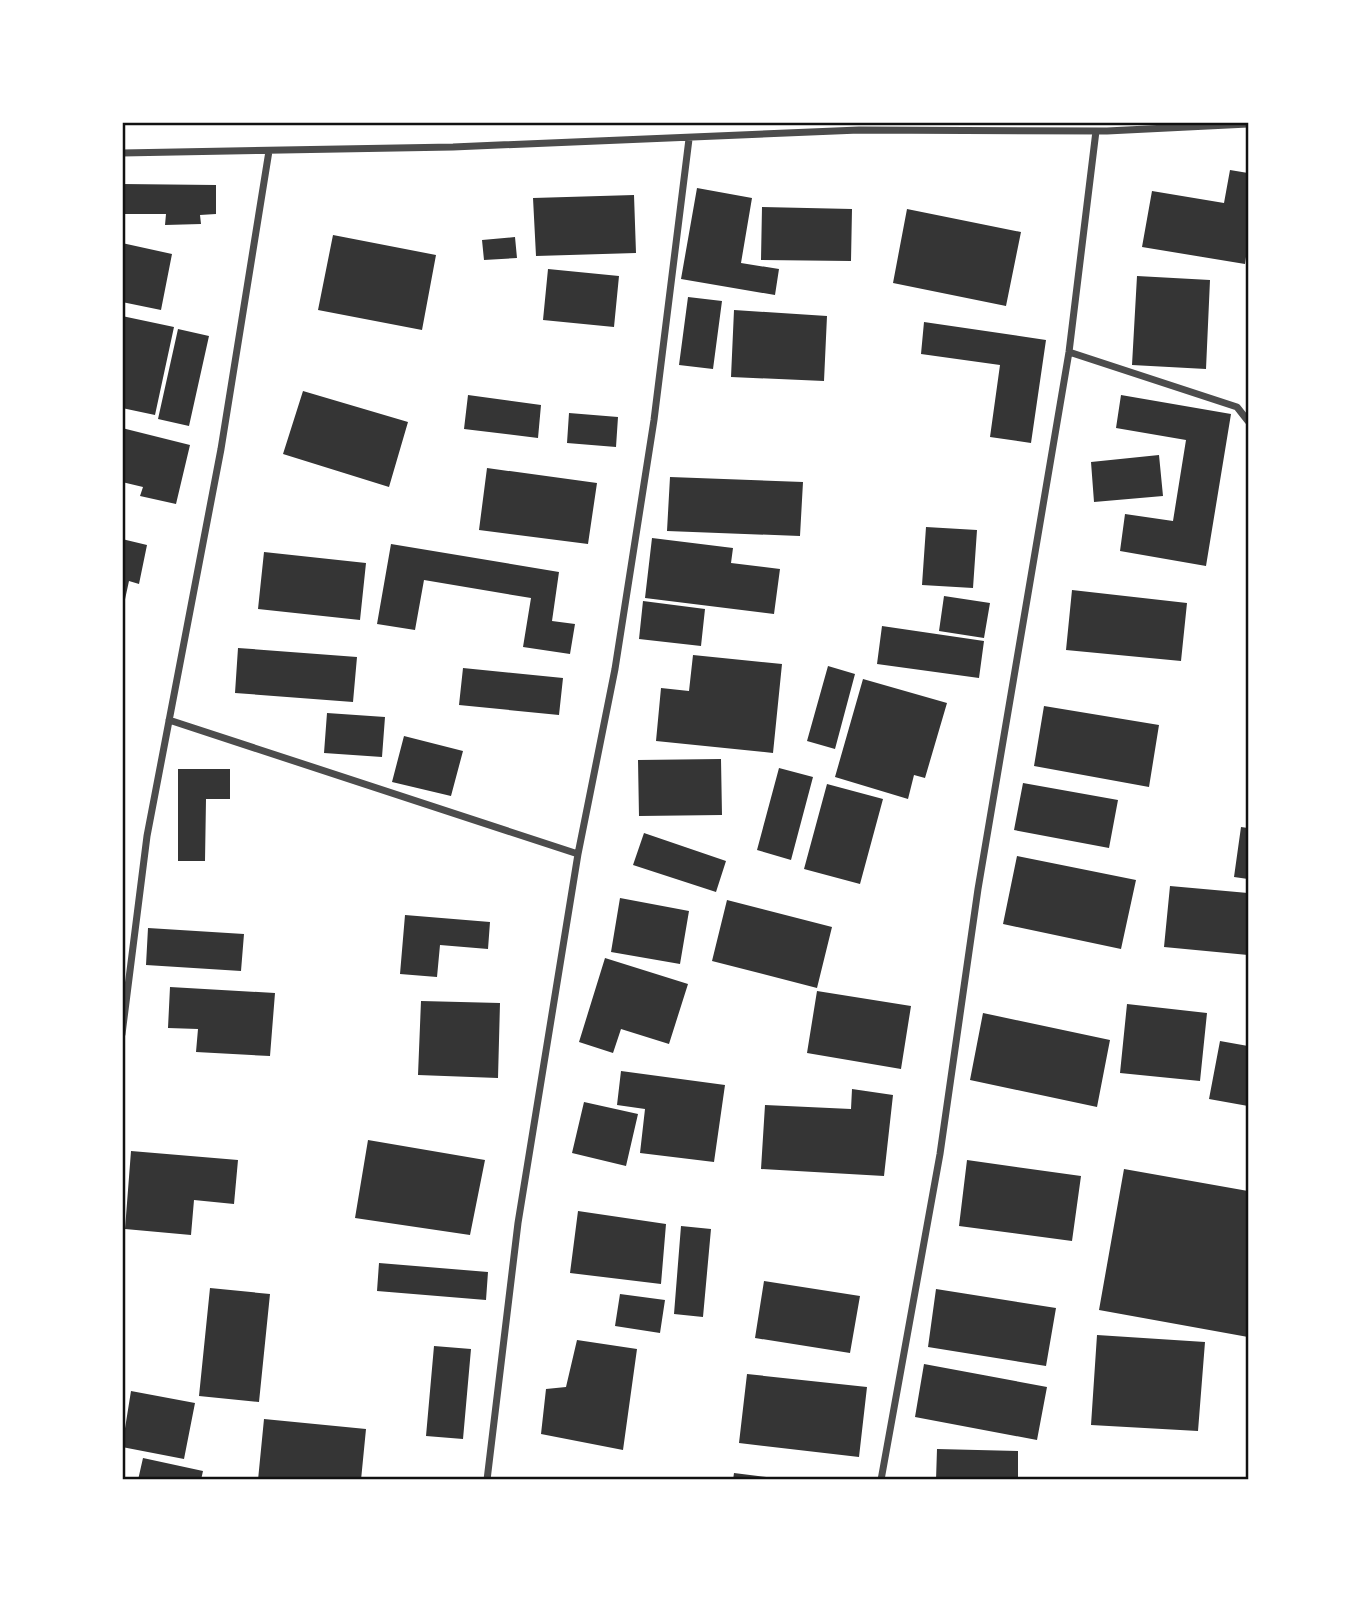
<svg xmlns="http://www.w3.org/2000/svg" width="1371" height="1602" font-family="'Noto Sans',sans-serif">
  <rect width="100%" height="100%" fill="#fff"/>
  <path fill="#353535" d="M 1230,170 L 1248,173 L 1248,243 L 1245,264 L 1142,247 L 1152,191 L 1224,203 Z
    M 122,184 L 216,185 L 216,214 L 200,215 L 201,224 L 165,225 L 166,214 L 122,214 Z
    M 697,188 L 752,198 L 741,263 L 779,269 L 775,295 L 681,279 Z
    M 634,195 L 636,253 L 536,256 L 533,198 Z
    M 762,207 L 852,209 L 851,261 L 761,260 Z
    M 907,209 L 1021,232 L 1006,306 L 893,283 Z
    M 333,235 L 436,255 L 422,330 L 318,310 Z
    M 515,237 L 517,258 L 484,260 L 482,240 Z
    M 122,243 L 172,254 L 161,310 L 122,302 Z
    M 548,269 L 619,276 L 614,327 L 543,320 Z
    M 1137,276 L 1210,280 L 1206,369 L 1132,365 Z
    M 688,297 L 722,301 L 713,369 L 679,365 Z
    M 734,310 L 827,316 L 824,381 L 731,377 Z
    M 122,316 L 174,327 L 155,415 L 122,408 Z
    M 924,322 L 1046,340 L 1031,443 L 990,437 L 1000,365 L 921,354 Z
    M 178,329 L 209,336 L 189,426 L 158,419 Z
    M 303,391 L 408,422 L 389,487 L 283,454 Z
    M 468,395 L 541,405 L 538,438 L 464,429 Z
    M 1121,395 L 1231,414 L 1206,566 L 1120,551 L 1125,514 L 1173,521 L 1186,440 L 1116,428 Z
    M 569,413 L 618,417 L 616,447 L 567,443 Z
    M 122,428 L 190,445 L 176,504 L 140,496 L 143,487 L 122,482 Z
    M 1159,455 L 1163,496 L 1094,502 L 1091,462 Z
    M 487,468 L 597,483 L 588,544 L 479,530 Z
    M 670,477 L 803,482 L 800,536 L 667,531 Z
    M 926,527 L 977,530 L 973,588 L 922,585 Z
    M 652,538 L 733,548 L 731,563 L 780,569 L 774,614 L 645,598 Z
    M 122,539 L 147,545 L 139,584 L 129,581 L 124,604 Z
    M 391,544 L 559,572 L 552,621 L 575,624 L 570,654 L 523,647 L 531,598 L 424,580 L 415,630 L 377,624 Z
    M 264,552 L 366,563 L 360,620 L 258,609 Z
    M 1072,590 L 1187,603 L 1181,661 L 1066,650 Z
    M 944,596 L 990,603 L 984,638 L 939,631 Z
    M 643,601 L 705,609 L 701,646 L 639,639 Z
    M 882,626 L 984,641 L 979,678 L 877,664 Z
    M 238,648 L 357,657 L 353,702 L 235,693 Z
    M 693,655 L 782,664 L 773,753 L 656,741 L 661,688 L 689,691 Z
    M 828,666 L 855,674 L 835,749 L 807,741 Z
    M 463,668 L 563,678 L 559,715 L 459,705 Z
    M 863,679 L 947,703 L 925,778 L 914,775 L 908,799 L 835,777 Z
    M 1044,706 L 1159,725 L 1149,787 L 1034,766 Z
    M 327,713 L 385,717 L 382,757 L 324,753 Z
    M 404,736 L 463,751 L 451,796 L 392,782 Z
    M 721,759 L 722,815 L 639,816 L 638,760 Z
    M 779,768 L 813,777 L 791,860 L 757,850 Z
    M 178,769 L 230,769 L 230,799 L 206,799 L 205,861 L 178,861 Z
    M 1023,783 L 1118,800 L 1109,848 L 1014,830 Z
    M 827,784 L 883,799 L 860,884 L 804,869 Z
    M 1241,827 L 1248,828 L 1248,879 L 1234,877 Z
    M 644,833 L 726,861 L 716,892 L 633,865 Z
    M 1017,856 L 1136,880 L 1121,949 L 1003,924 Z
    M 1170,886 L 1248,893 L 1248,955 L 1164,947 Z
    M 620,898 L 689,911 L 680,964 L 611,952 Z
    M 727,900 L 832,927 L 817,988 L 712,961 Z
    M 405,915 L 490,922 L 488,949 L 440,945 L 437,977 L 400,974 Z
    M 148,928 L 244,934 L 241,971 L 146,965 Z
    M 605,958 L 688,984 L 669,1044 L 621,1029 L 613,1053 L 579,1042 Z
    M 170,987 L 275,993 L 270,1056 L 196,1052 L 198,1029 L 168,1028 Z
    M 817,991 L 911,1006 L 901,1069 L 807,1053 Z
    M 421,1001 L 500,1003 L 498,1078 L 418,1075 Z
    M 1127,1004 L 1207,1013 L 1200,1081 L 1120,1073 Z
    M 983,1013 L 1110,1040 L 1097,1107 L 970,1080 Z
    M 1220,1041 L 1248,1046 L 1248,1106 L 1209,1099 Z
    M 621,1071 L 725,1085 L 714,1162 L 640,1153 L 645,1109 L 617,1105 Z
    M 852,1089 L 893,1095 L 884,1176 L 761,1169 L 765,1105 L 851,1109 Z
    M 584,1102 L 638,1114 L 626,1166 L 572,1153 Z
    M 368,1140 L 485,1160 L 470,1235 L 355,1218 Z
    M 131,1151 L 238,1160 L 234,1204 L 194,1200 L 191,1235 L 125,1229 Z
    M 967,1160 L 1081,1176 L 1072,1241 L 959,1226 Z
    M 1124,1169 L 1248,1191 L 1248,1337 L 1099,1310 Z
    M 578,1211 L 666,1224 L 661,1284 L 570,1273 Z
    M 681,1226 L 711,1229 L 703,1317 L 674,1314 Z
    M 379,1263 L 488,1272 L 486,1300 L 377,1291 Z
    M 764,1281 L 860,1296 L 850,1353 L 755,1338 Z
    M 210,1288 L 270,1294 L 259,1402 L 199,1396 Z
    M 936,1289 L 1056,1308 L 1046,1366 L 928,1347 Z
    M 620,1294 L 665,1300 L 660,1333 L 615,1326 Z
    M 1097,1335 L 1205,1342 L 1198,1431 L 1091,1425 Z
    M 577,1340 L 637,1349 L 623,1450 L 541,1434 L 546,1389 L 566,1387 Z
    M 434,1346 L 471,1349 L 463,1439 L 426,1436 Z
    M 924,1364 L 1047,1387 L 1037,1440 L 915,1417 Z
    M 747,1374 L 867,1387 L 859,1457 L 739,1443 Z
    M 131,1391 L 195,1403 L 184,1459 L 122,1447 Z
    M 264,1419 L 366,1429 L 361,1480 L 258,1480 Z
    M 937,1449 L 1018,1451 L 1018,1480 L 936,1480 Z
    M 143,1458 L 203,1471 L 201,1480 L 138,1480 Z
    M 734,1473 L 775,1478 L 775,1480 L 733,1480 Z"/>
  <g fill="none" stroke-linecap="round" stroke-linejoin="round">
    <path stroke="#4c4c4c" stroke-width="7" d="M 122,153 L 453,147 L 859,130 L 1107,131 L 1248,124
      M 1069,352 L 1237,407 L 1248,421
      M 169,720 L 578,854
      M 122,1034 L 147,836 L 221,449 L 269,151
      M 487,1480 L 518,1223 L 578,854 L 615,669 L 654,420 L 689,139
      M 881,1480 L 940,1154 L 978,889 L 1069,352 L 1096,131"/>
  </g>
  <rect width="1371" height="1602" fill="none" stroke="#ffffff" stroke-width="248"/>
  <rect x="124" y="124" width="1123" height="1354" fill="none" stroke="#111" stroke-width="2.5"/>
</svg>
